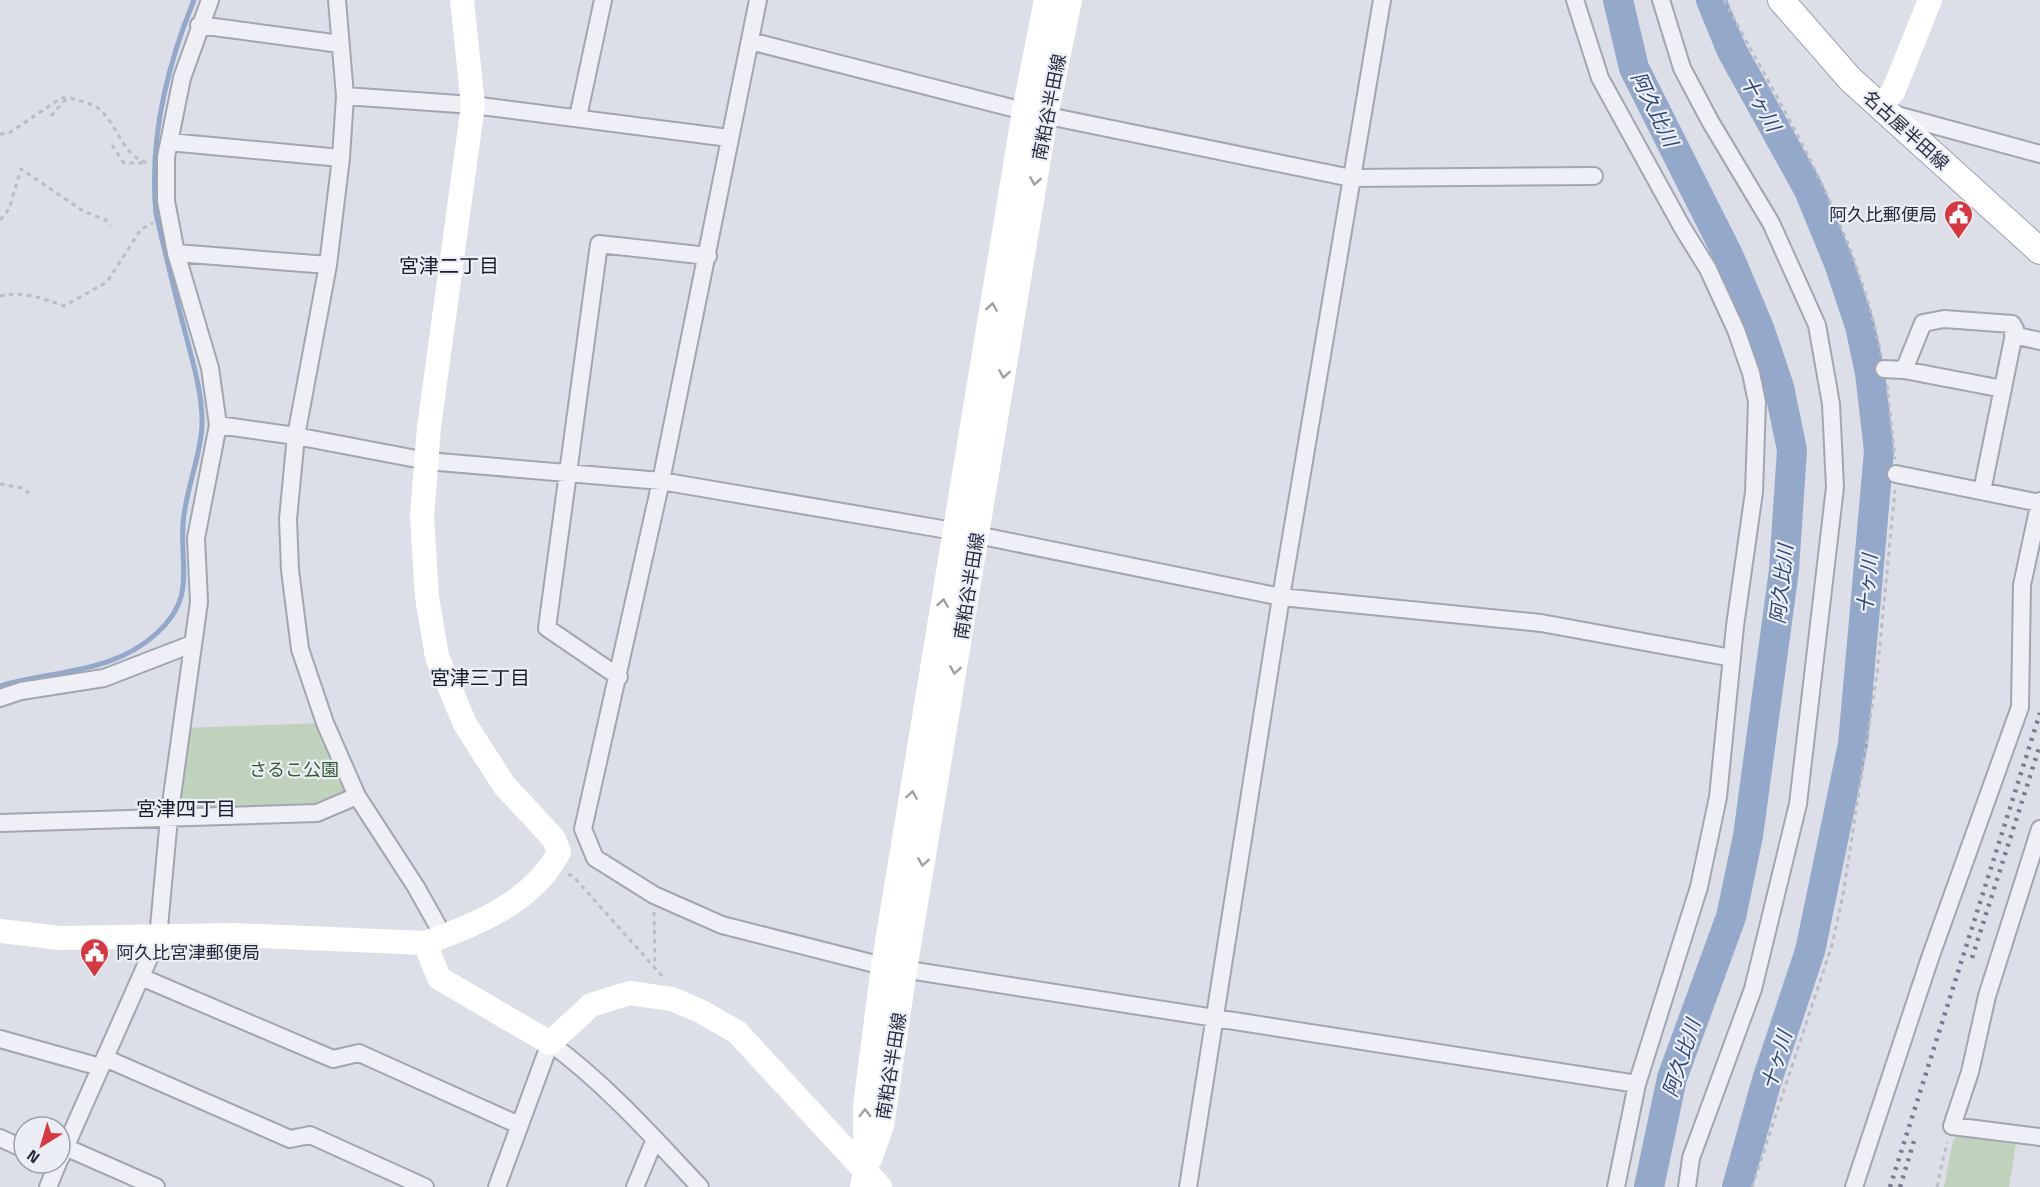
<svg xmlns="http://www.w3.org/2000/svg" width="2040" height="1187" font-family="'Titillium Web','Noto Sans JP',sans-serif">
  <rect width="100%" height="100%" fill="#dcdfe7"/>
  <path fill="#c0d2bc" d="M 325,723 L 357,796 L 317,813 L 169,818 L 181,728 Z
    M 1958,1135 L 2016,1144 L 2009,1187 L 1944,1187 L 1953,1140 Z"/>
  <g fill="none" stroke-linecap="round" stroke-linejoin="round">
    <path stroke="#94a9ca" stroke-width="5" d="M 0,686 C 53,670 113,674 157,633 C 196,597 180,570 183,524 C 185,491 200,460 202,426 C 203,393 192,360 184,328 C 174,290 165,252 156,214 C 149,141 166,68 194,0"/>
    <path stroke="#94a9ca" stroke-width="30" d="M 1618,0 L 1634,68 L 1729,257 L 1759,328 L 1779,387 L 1792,450 L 1784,570 L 1748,836 L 1731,917 L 1672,1078 L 1649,1187
      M 1711,0 L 1732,51 L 1809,190 L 1839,263 L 1860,326 L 1870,373 L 1879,451 L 1853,744 L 1810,951 L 1767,1080 L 1737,1187"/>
    <defs>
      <path id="street" d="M 337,0 L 345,96 L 341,158 L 328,265 L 296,436 L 288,519 L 290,570 L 300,649 L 325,723 L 357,796 L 416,887 L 444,937
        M 758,0 L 661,481 L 583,829 L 595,858 L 654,895 L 722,925 L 883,966 L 1637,1084
        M 1575,0 L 1600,78 L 1682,227 L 1708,269 L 1736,330 L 1751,373 L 1757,402 L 1754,492 L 1735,626 L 1718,797 L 1699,887 L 1637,1084 L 1616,1187
        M 1661,0 L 1682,68 L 1710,121 L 1771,223 L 1817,325 L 1831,404 L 1835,487 L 1798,804 L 1753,989 L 1691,1158 L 1687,1187
        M 199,25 L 340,44
        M 750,41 L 1024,111 L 1351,178 L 1594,176
        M 345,96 L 473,105 L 729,138
        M 1893,114 L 2040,154
        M 578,117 L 603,0
        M 169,142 L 341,158
        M 176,253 L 328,265
        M 2013,335 L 2040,341
        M 1884,369 L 1904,370 L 2003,389
        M 1904,370 L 1923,323 L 1944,319 L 2012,324 L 2015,329 L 1982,491
        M 218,425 L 296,436 L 427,461 L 661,481 L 977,535 L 1281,597 L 1541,623 L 1732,658
        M 1896,474 L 2040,503
        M 619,677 L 547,628 L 599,244 L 708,256
        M 0,698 L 21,691 L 104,678 L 192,644
        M 0,823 L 317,813 L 357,796
        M 2040,829 L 1987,996 L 1970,1072 L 1952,1126 L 2040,1137
        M 141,977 L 333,1059 L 359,1053 L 519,1125
        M 0,1039 L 100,1067
        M 105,1058 L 290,1139 L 310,1135 L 425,1187
        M 0,1138 L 24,1149
        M 65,1147 L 156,1187
        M 60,1159 L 158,938 L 169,818 L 199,602 L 196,538 L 218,425 L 210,368 L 176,253 L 166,201 L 166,157 L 182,78 L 210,0
        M 48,1187 L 58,1163
        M 497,1187 L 550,1043 C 605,1083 653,1137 700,1187
        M 635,1187 L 655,1139
        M 1188,1187 L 1281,597 L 1382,0
        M 1854,1187 L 1930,958 L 2020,707 L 2022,585 L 2040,501"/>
      <path id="primary" d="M 1781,0 L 1850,79 L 2040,251"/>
    </defs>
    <use href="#street" stroke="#a1a6b1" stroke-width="20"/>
    <use href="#primary" stroke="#9aa2b3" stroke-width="28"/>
    <path stroke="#babdc5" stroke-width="3" stroke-dasharray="4.5 4.5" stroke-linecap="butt" d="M 1724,0 C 1786,116 1855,224 1881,355
      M 51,116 L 63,102 L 71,98 C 79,101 91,103 98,108 C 117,122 124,160 149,163
      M 0,134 L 9,133 L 61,98 L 68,98
      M 112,145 L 124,163 L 142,163
      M 0,220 L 9,209 L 21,169 L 83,211 L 106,220 L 110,226
      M 0,296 C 23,291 42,298 64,306 L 107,282 L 141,229 L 153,223
      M 1887,385 L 1895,459
      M 0,484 L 22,488 L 32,495
      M 568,875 L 572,875 L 663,977
      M 654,912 L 655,966
      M 1752,1187 L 1832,945 L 1843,895 L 1877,674 L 1895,490
      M 1937,1187 L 1947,1142"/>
    <use href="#street" stroke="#eff0f5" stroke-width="16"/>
    <path stroke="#fff" stroke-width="24" d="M 1879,106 L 1893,92 L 1930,0
      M 0,931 L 60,938 L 234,935 L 425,943 L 439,978 L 550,1043 L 591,1005 L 630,993 L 672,999 L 702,1012 L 737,1032 L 880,1187
      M 425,943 C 476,925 533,902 559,852 L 554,839 L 504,785 L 465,724 L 437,657 L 427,597 L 422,516 L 429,427 L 473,105 L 462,0
      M 870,1159 L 882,1126 L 905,970 L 1046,116 L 1070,0
      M 862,1187 L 865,1171 L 865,1106 L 883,966 L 1024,111 L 1046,0"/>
    <use href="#primary" stroke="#fff" stroke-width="26"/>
    <path stroke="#747d92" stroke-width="4.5" stroke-dasharray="3 6" stroke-linecap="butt" d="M 1972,958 L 2040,745
      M 1890,1187 L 2040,713
      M 1900,1187 L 1914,1141"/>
  </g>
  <defs><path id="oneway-chevron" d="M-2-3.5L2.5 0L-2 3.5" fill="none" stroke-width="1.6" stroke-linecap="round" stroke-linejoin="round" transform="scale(1.5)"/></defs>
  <g stroke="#9da0a8">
    <use href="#oneway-chevron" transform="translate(1035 181) rotate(99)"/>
    <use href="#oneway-chevron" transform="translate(992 307) rotate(-81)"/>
    <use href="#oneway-chevron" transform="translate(1004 374) rotate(99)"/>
    <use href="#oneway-chevron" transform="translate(943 603) rotate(-81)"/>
    <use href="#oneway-chevron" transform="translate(955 670) rotate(99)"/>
    <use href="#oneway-chevron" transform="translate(912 795) rotate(-81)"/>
    <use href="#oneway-chevron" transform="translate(923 862) rotate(99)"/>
    <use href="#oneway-chevron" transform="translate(865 1113) rotate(-89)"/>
  </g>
  <defs>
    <symbol id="civic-pin" viewBox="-11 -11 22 30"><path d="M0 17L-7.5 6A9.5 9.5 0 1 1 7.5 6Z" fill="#d63741" stroke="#ebeef5"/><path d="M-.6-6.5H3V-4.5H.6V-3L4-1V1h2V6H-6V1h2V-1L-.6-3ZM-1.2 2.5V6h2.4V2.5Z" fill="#fff"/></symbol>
  </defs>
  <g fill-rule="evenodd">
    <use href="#civic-pin" x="1942" y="198" width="33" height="45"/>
    <use href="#civic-pin" x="78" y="936" width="33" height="45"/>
  </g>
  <g text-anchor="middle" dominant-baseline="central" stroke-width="4.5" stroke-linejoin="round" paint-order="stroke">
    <g font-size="18" fill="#252c3e" stroke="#ebeef5">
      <text transform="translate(1049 107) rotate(-79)">南粕谷半田線</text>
      <text transform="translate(1906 130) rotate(42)">名古屋半田線</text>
      <text transform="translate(969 586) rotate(-81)">南粕谷半田線</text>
      <text transform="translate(891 1066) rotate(-81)">南粕谷半田線</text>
    </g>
    <g font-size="18" fill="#252c3e" stroke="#ebeef5" text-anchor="end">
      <text x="1937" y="214">阿久比郵便局</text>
      <text x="116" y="952" text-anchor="start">阿久比宮津郵便局</text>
    </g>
    <g font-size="18" fill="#355b31" stroke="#ebeef5">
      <text x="294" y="769">さるこ公園</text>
    </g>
    <g font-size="20" font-style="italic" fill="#2d4674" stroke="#ebeef5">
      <text transform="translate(1761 103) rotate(61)">十ヶ川</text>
      <text transform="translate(1655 109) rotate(64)">阿久比川</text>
      <text transform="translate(1781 584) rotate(-84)">阿久比川</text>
      <text transform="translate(1867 584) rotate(-85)">十ヶ川</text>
      <text transform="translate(1681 1058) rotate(-72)">阿久比川</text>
      <text transform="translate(1776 1060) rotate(-73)">十ヶ川</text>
    </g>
    <g font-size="20" fill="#171d2f" stroke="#ebeef5">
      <text x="449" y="265">宮津二丁目</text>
      <text x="480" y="677">宮津三丁目</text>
      <text x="186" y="808">宮津四丁目</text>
    </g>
  </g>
  <g transform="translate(42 1145) rotate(217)"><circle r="28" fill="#ebeef5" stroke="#9ca0ac" stroke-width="1.5"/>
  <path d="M0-4.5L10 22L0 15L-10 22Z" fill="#d63741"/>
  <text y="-9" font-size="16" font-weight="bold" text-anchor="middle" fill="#252c3e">N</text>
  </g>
</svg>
